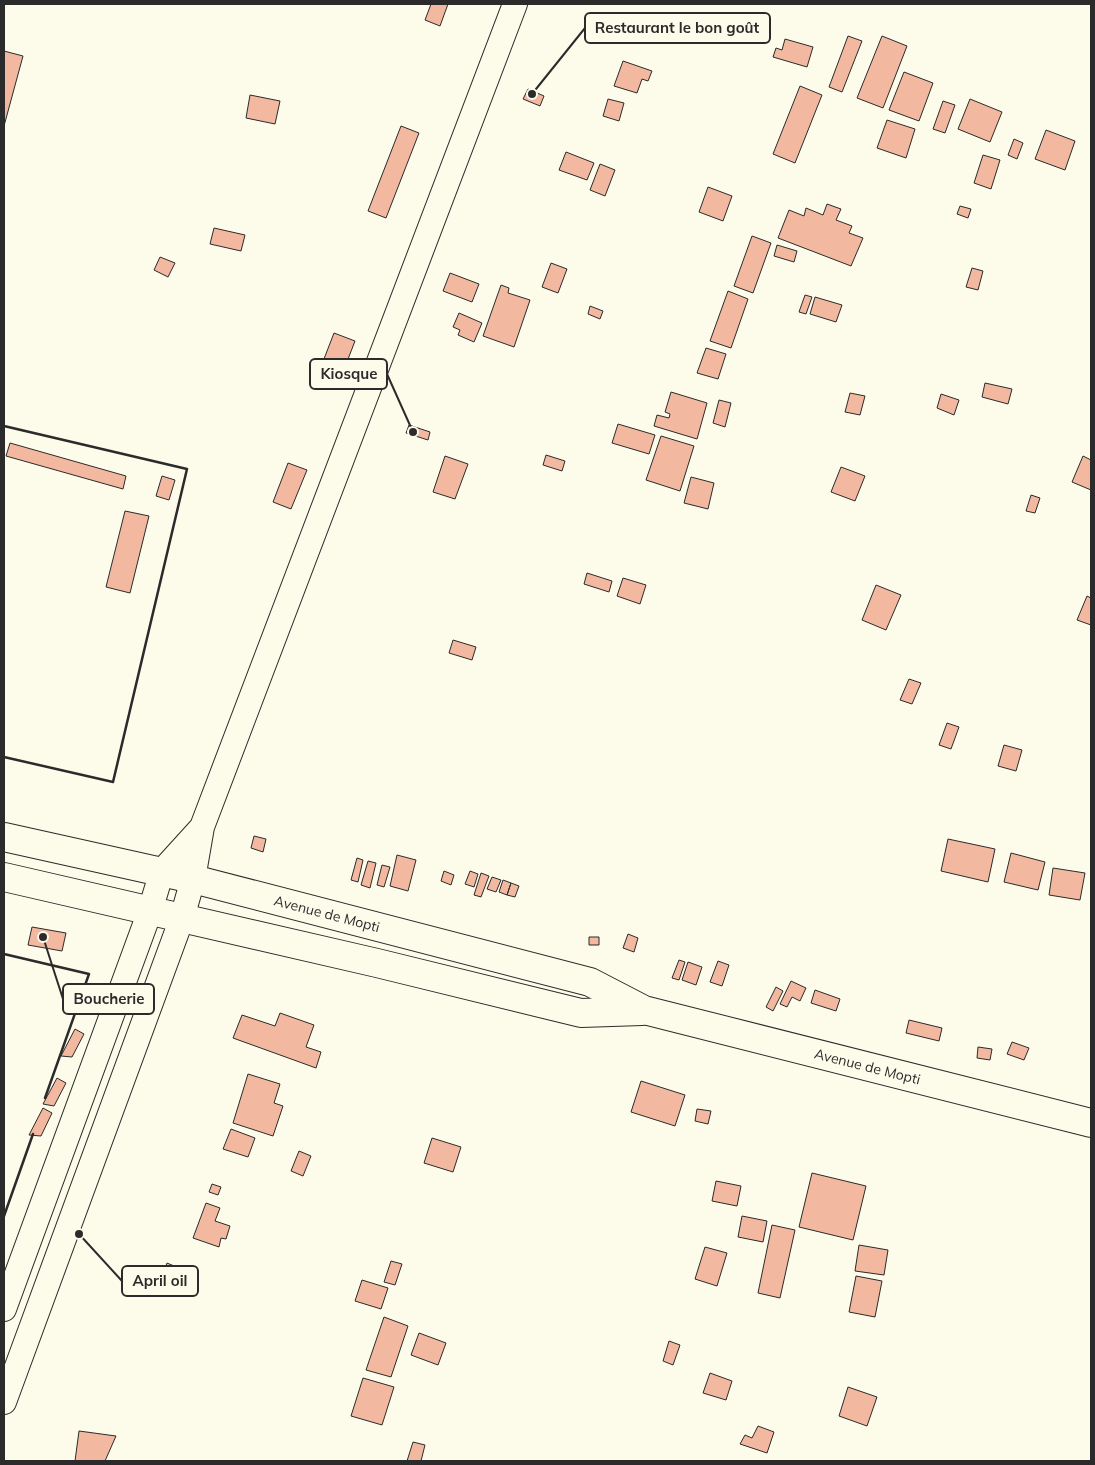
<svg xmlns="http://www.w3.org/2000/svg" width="1095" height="1465" font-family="Mulish,sans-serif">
  <rect width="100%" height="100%" fill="#fdfbea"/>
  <path fill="#f2b8a0" stroke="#2b2b2b" d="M 431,4 L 448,4 L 440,26 L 425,20 Z
    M 848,36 L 862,41 L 842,92 L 829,87 Z
    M 882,36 L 907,46 L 883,108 L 857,98 Z
    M 785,39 L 813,47 L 807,67 L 773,57 L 776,48 L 782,50 Z
    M 4,51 L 23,56 L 4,126 Z
    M 623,61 L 652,71 L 648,81 L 642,79 L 637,93 L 614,86 Z
    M 904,72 L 933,83 L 919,121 L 889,110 Z
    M 800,86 L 822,95 L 795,163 L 773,154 Z
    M 528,89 L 544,96 L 540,106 L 523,99 Z
    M 250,95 L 280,101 L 275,124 L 246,118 Z
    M 608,99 L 624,103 L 619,121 L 603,116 Z
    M 970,99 L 1002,112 L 990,142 L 958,129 Z
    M 943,101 L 955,105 L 945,133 L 933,129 Z
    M 887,120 L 915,129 L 906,158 L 877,148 Z
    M 401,126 L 419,133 L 386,218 L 368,211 Z
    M 1046,130 L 1075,141 L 1065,170 L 1035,159 Z
    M 1014,139 L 1023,143 L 1017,159 L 1008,155 Z
    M 566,152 L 594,163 L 587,180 L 559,170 Z
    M 983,155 L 1000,160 L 991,189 L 974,183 Z
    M 600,164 L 615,170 L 605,196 L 590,190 Z
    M 708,187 L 732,196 L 723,221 L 699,212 Z
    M 827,204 L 841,209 L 836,220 L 852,226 L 849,233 L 863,238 L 851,266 L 778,238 L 789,210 L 804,216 L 806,208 L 823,215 Z
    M 960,206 L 971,209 L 968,218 L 957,214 Z
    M 214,228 L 245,235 L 241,251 L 210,244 Z
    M 752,236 L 771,243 L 753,293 L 734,286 Z
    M 777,245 L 797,251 L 794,262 L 774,256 Z
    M 160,257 L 175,263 L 168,277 L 154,270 Z
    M 551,263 L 567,269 L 558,293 L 542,287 Z
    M 972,268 L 983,271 L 978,290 L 966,287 Z
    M 450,273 L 479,284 L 472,302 L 443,291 Z
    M 501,285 L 509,288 L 508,293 L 530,300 L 514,347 L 483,336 Z
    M 728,291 L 748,299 L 731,348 L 710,341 Z
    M 805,295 L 812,297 L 806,314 L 799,312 Z
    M 815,297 L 842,305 L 836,322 L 810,314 Z
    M 590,306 L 603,311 L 600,319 L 588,314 Z
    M 459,313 L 482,323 L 474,342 L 458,335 L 460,330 L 453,327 Z
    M 334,333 L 355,341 L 338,385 L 317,377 Z
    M 706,348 L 726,354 L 718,379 L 697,373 Z
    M 985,383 L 1012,389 L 1008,404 L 982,397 Z
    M 671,392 L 707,403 L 697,439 L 654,426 L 657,415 L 669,418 L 670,414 L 665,412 Z
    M 850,393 L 865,396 L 860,415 L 845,412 Z
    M 941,394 L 959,400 L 954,415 L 937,408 Z
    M 719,400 L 731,403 L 725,427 L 713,423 Z
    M 618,424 L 655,435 L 649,454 L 612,443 Z
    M 409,425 L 430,432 L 428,440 L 406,433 Z
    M 661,436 L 694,446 L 680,491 L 646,480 Z
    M 10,443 L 126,476 L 123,489 L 6,456 Z
    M 546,455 L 565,461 L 562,471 L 543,465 Z
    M 445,456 L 468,464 L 455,499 L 433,492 Z
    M 1083,456 L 1091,460 L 1091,490 L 1072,482 Z
    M 288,463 L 307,470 L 291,509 L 273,502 Z
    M 841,467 L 865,476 L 855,501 L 831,492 Z
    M 162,476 L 175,480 L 169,500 L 156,496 Z
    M 691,477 L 714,483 L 708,509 L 684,503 Z
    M 1031,495 L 1040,498 L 1035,513 L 1026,511 Z
    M 125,511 L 149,516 L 130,593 L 106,587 Z
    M 587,573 L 612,581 L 609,592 L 584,584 Z
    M 623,578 L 646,585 L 640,604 L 617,596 Z
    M 876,585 L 901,595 L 886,630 L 862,620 Z
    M 1087,596 L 1091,598 L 1091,625 L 1077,620 Z
    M 453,640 L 476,647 L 472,660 L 449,653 Z
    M 909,679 L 921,683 L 912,704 L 900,700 Z
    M 947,723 L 959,727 L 951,749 L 939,745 Z
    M 1004,745 L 1022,750 L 1016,771 L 998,766 Z
    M 254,836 L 266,839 L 263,852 L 251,848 Z
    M 948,839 L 995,849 L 988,882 L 941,871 Z
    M 1011,853 L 1045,862 L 1038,890 L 1004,882 Z
    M 397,855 L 416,860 L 408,891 L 390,886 Z
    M 357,858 L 363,860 L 358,882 L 351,880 Z
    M 368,861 L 376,863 L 370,888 L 361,885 Z
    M 382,865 L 390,867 L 384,887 L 377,885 Z
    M 1053,868 L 1085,873 L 1080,900 L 1049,895 Z
    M 444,871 L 454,875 L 451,885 L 441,881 Z
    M 470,871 L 478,874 L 474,887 L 465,884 Z
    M 481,873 L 489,876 L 481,897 L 474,895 Z
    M 492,877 L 501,880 L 496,892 L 487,889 Z
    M 503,880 L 511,883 L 507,895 L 499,892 Z
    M 511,883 L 519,886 L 515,897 L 507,895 Z
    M 32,927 L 66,933 L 62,951 L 28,945 Z
    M 628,934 L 638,938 L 634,952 L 623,948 Z
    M 589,937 L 599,937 L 599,945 L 589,945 Z
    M 679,960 L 685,962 L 679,980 L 672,978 Z
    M 718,961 L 729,965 L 722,986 L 710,982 Z
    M 688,962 L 702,967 L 696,985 L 682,980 Z
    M 791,981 L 806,988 L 800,1001 L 792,997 L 787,1007 L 780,1004 Z
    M 776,987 L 783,991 L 773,1011 L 766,1007 Z
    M 815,990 L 840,999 L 836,1011 L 811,1003 Z
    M 280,1013 L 314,1025 L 306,1047 L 321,1052 L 316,1068 L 233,1038 L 242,1015 L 275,1026 Z
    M 909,1020 L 942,1028 L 939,1041 L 906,1033 Z
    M 75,1029 L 84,1034 L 72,1057 L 61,1056 Z
    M 1012,1042 L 1029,1048 L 1024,1060 L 1007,1054 Z
    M 978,1047 L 992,1049 L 990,1060 L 977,1058 Z
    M 248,1074 L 280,1084 L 274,1103 L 283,1106 L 273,1136 L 233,1123 Z
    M 57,1078 L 66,1083 L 54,1106 L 43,1104 Z
    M 641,1081 L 685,1095 L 675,1126 L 631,1112 Z
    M 43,1108 L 52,1113 L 41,1136 L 29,1135 Z
    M 697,1109 L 711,1111 L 708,1124 L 695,1121 Z
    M 231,1129 L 255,1138 L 248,1157 L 223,1149 Z
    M 432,1138 L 461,1147 L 453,1172 L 424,1163 Z
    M 299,1151 L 311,1156 L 303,1176 L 291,1171 Z
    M 812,1173 L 866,1186 L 853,1240 L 799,1227 Z
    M 716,1181 L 741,1186 L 737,1206 L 712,1201 Z
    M 212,1184 L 221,1187 L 218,1195 L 209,1192 Z
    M 206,1203 L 220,1208 L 215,1221 L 230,1226 L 226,1239 L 221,1238 L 219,1247 L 193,1238 Z
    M 742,1216 L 767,1221 L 763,1242 L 738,1237 Z
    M 772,1225 L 795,1230 L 780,1298 L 758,1293 Z
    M 859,1245 L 888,1250 L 884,1275 L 855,1271 Z
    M 705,1247 L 727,1253 L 717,1286 L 695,1279 Z
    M 391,1261 L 402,1264 L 395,1285 L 384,1282 Z
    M 167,1263 L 179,1268 L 172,1288 L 159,1283 Z
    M 856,1276 L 882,1281 L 875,1317 L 849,1312 Z
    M 362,1280 L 388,1288 L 381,1309 L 355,1301 Z
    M 384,1317 L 408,1326 L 391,1377 L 366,1370 Z
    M 419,1333 L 446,1343 L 438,1365 L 411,1355 Z
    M 669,1341 L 680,1345 L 673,1365 L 663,1361 Z
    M 710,1373 L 732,1381 L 726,1400 L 703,1393 Z
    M 363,1378 L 394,1387 L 382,1425 L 351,1416 Z
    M 848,1387 L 877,1397 L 867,1426 L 839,1416 Z
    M 758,1426 L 774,1432 L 767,1453 L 740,1444 L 745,1435 L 752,1438 Z
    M 79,1431 L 116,1436 L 105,1461 L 75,1461 Z
    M 413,1442 L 425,1445 L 421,1461 L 407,1461 Z"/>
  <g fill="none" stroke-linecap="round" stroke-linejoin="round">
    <defs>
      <path id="minor" d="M 4,1309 L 150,911 L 162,871 L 202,827
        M 4,1402 L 182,918 L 193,879 L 202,827 L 515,4"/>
      <g id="major">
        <path id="s1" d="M 4,837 L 193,879 L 590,982 L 644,1010 L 1091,1123"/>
        <path d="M 4,877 L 377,963 L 581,1013 L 642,1011"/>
      </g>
    </defs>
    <use href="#minor" stroke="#2b2b2b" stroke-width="26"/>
    <use href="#major" stroke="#2b2b2b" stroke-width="30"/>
    <use href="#minor" stroke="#fdfbea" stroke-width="24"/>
    <use href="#major" stroke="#fdfbea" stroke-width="28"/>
    <path stroke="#2b2b2b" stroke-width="2.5" d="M 4,426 L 187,469 L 113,782 L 4,757
      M 4,954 L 89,974 L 45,1098
      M 4,1216 L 33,1134"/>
  </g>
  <g text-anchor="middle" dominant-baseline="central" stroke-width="4" stroke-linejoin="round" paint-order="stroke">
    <g font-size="14" fill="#2b2b2b" stroke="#fdfbea">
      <text stroke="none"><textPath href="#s1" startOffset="332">Avenue de Mopti</textPath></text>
      <text stroke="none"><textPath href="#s1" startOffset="895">Avenue de Mopti</textPath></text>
    </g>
  </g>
  <path fill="none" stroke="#2b2b2b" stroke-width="2" d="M532 94L585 28M413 432L387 374M43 937L63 999M79 1234L122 1281"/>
  <g fill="#2b2b2b" stroke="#fdfbea" stroke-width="2">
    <circle cx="532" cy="94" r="5"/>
    <circle cx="413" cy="432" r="5"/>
    <circle cx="43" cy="937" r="5"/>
    <circle cx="79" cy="1234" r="5"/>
  </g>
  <g fill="#fdfbea" stroke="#2b2b2b" stroke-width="2">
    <rect x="585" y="13" width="185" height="30" rx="5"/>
    <rect x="310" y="359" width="77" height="30" rx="5"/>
    <rect x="63" y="984" width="91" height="30" rx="5"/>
    <rect x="122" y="1266" width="76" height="30" rx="5"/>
  </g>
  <g font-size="15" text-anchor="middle" font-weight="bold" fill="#2b2b2b">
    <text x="677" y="33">Restaurant le bon goût</text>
    <text x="349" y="379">Kiosque</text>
    <text x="109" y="1004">Boucherie</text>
    <text x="160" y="1286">April oil</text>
  </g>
  <rect width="1095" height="1465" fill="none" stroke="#2b2b2b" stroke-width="10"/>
</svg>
